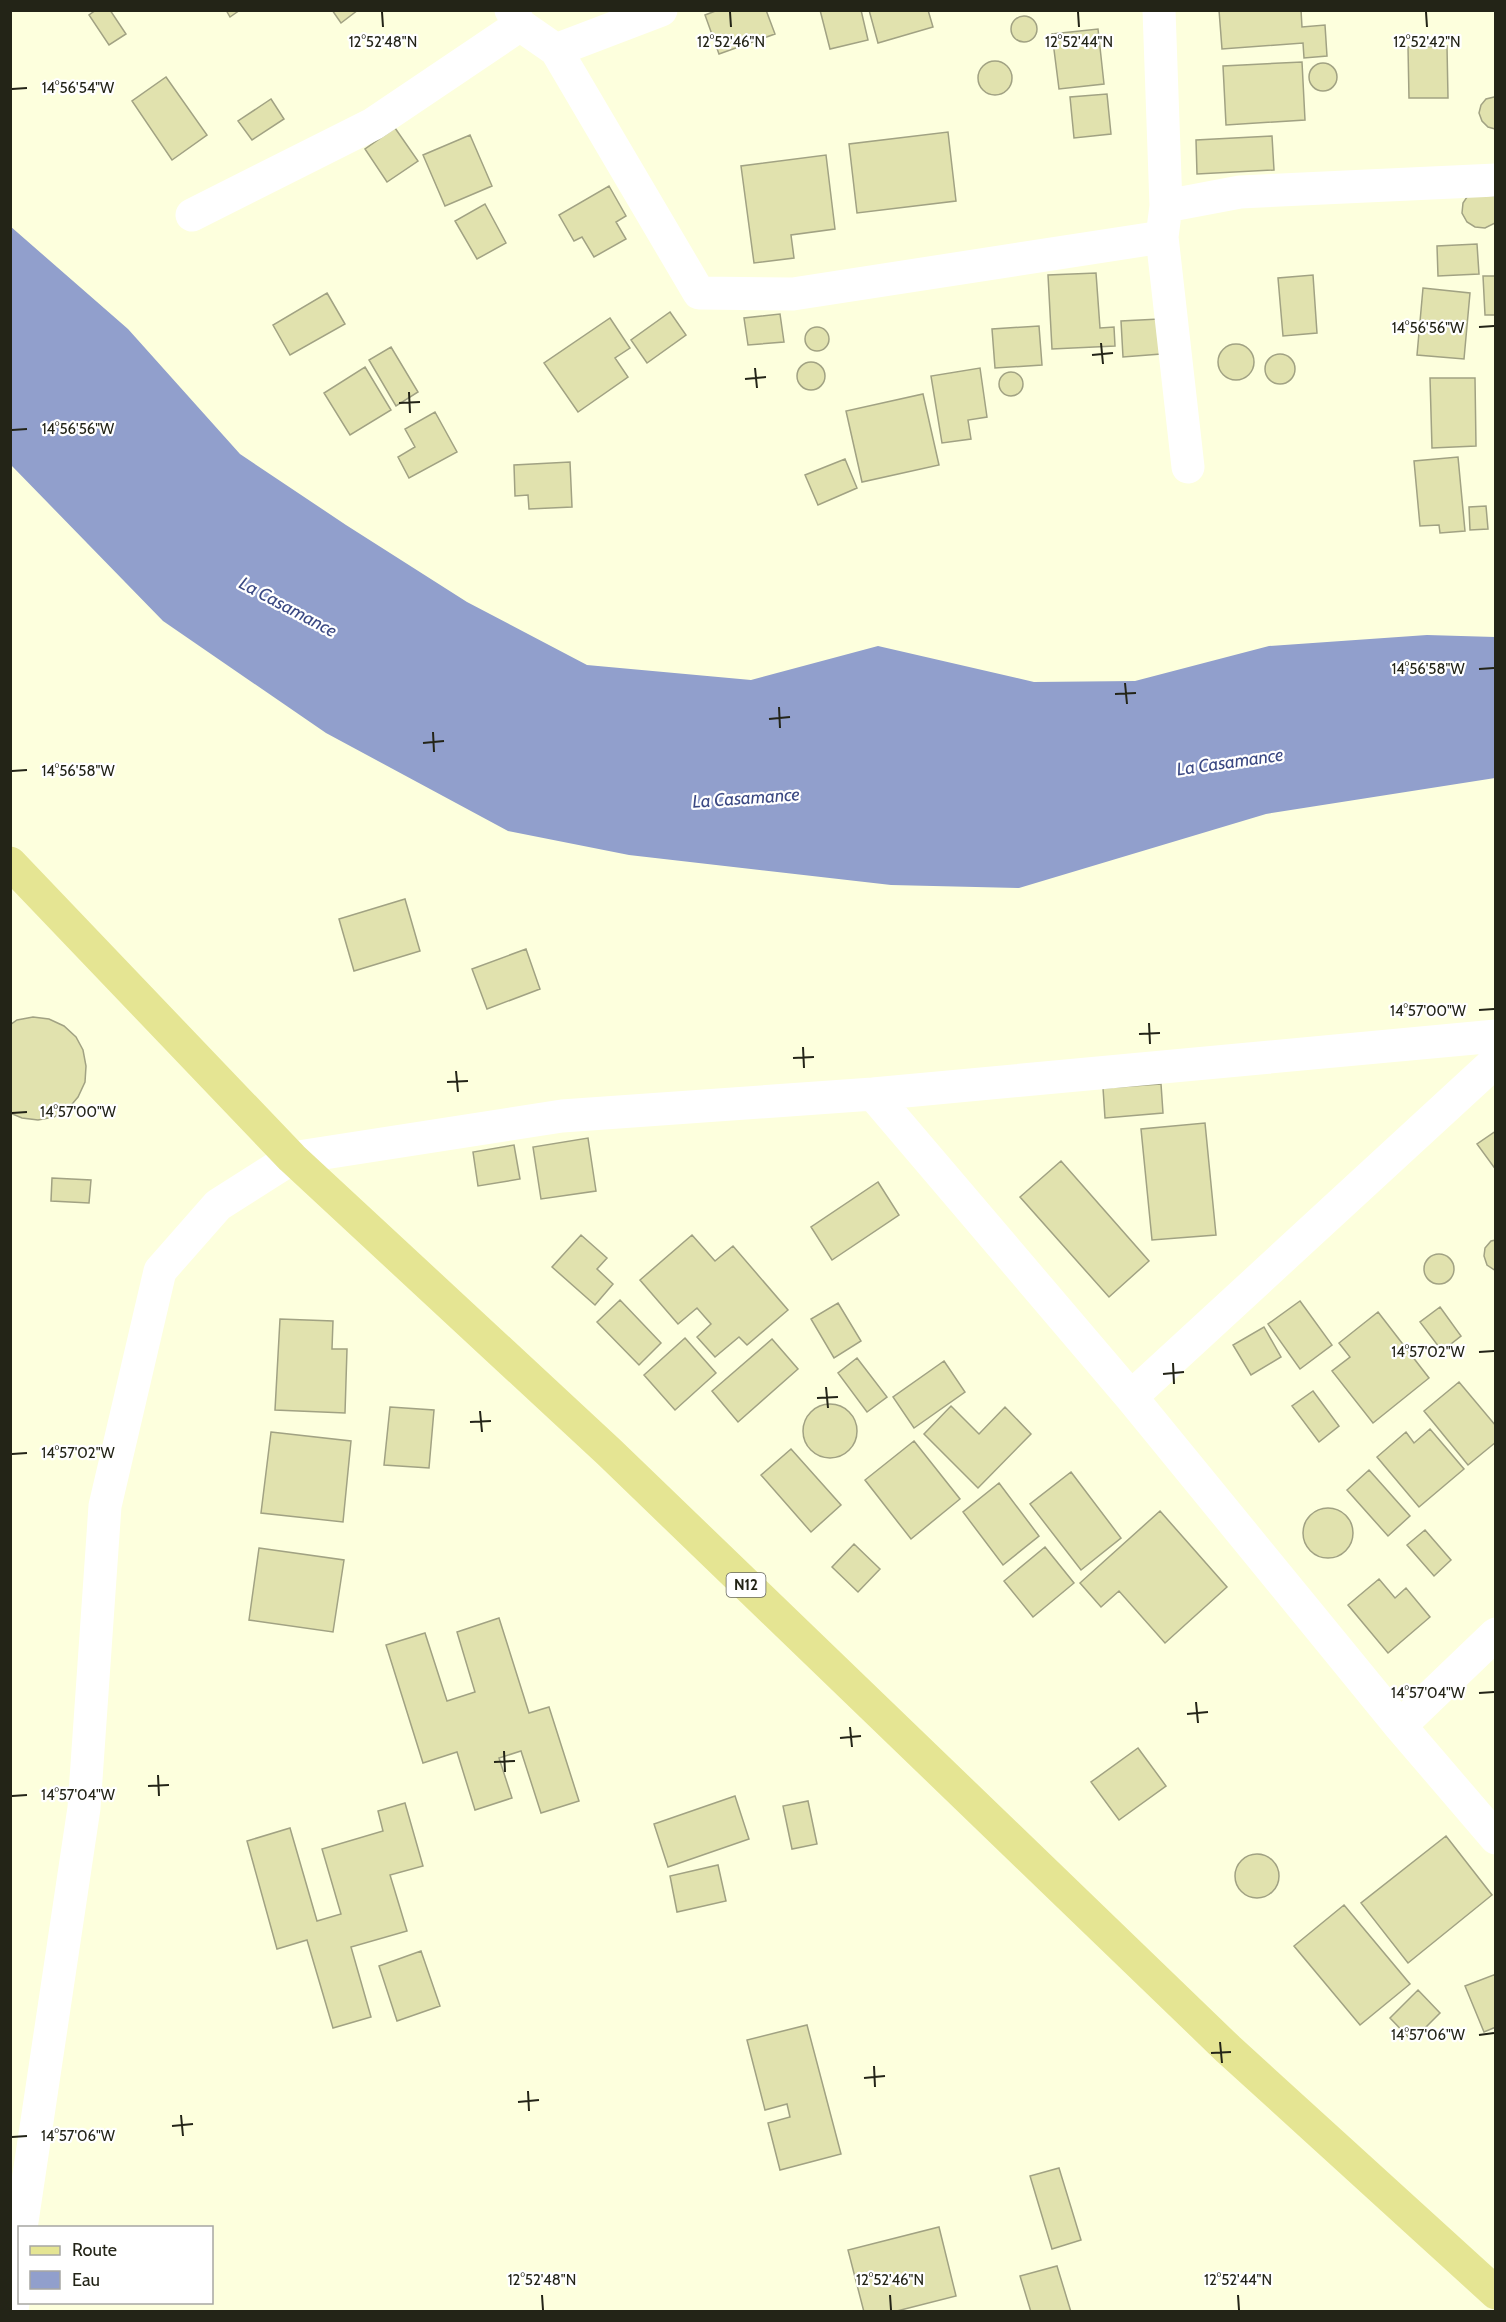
<svg xmlns="http://www.w3.org/2000/svg" width="1506" height="2322" font-family="Cabin,sans-serif">
  <rect width="100%" height="100%" fill="#fdffdd"/>
  <path fill="#919fcc" d="M 10,226 L 128,329 L 240,454 L 346,525 L 467,602 L 587,665 L 751,680 L 878,646 L 1034,682 L 1135,681 L 1269,646 L 1427,635 L 1495,637 L 1495,778 L 1266,814 L 1019,888 L 891,885 L 629,855 L 508,831 L 326,733 L 163,621 L 11,465 Z"/>
  <path fill="#e1e2ae" stroke="#a1a283" stroke-width="1.5" d="M 96,10 L 110,10 L 126,34 L 109,45 L 89,15 Z
    M 226,10 L 240,10 L 230,17 Z
    M 332,10 L 358,10 L 341,23 Z
    M 718,10 L 766,10 L 775,34 L 719,54 L 705,15 Z
    M 820,10 L 861,10 L 868,40 L 830,49 Z
    M 869,10 L 928,10 L 933,27 L 878,43 Z
    M 1219,10 L 1301,10 L 1302,27 L 1325,25 L 1327,56 L 1304,58 L 1303,43 L 1222,49 Z
    M1011 29a13 13 0 1 1 26 0a13 13 0 1 1-26 0Z
    M 1098,29 L 1104,84 L 1059,89 L 1052,34 Z
    M 1447,46 L 1448,98 L 1409,98 L 1408,47 Z
    M978 78a17 17 0 1 1 34 0a17 17 0 1 1-34 0Z
    M 1302,62 L 1305,120 L 1226,125 L 1223,66 Z
    M1309 77a14 14 0 1 1 28 0a14 14 0 1 1-28 0Z
    M 166,77 L 207,135 L 172,160 L 132,101 Z
    M 1107,94 L 1111,134 L 1074,138 L 1070,97 Z
    M 1494,97 L 1496,97 L 1495,129 L 1488,127 L 1482,121 L 1479,113 L 1481,105 L 1486,99 Z
    M 271,99 L 284,119 L 252,140 L 238,121 Z
    M 395,128 L 418,161 L 387,182 L 365,149 Z
    M 948,132 L 956,201 L 857,213 L 849,144 Z
    M 470,135 L 492,186 L 445,206 L 423,155 Z
    M 1272,136 L 1274,170 L 1197,174 L 1196,140 Z
    M 826,155 L 835,229 L 791,235 L 794,258 L 754,263 L 741,166 Z
    M 609,186 L 626,216 L 616,222 L 626,239 L 594,257 L 582,237 L 574,241 L 559,215 Z
    M 1469,194 L 1496,196 L 1495,223 L 1485,228 L 1475,227 L 1467,222 L 1462,213 L 1463,203 Z
    M 485,204 L 506,243 L 477,259 L 455,221 Z
    M 1477,244 L 1479,274 L 1438,276 L 1437,246 Z
    M 1096,273 L 1100,328 L 1114,327 L 1115,346 L 1052,349 L 1048,275 Z
    M 1313,275 L 1317,333 L 1283,336 L 1278,278 Z
    M 1483,276 L 1496,276 L 1496,315 L 1485,315 Z
    M 1423,288 L 1470,293 L 1464,359 L 1417,355 Z
    M 327,293 L 345,324 L 290,355 L 273,325 Z
    M 670,312 L 686,335 L 647,363 L 631,340 Z
    M 780,314 L 784,342 L 748,345 L 744,318 Z
    M 610,318 L 630,348 L 615,358 L 628,377 L 578,412 L 544,363 Z
    M 1159,319 L 1161,354 L 1123,357 L 1121,321 Z
    M 1039,326 L 1042,365 L 995,368 L 992,329 Z
    M805 339a12 12 0 1 1 24 0a12 12 0 1 1-24 0Z
    M1218 362a18 18 0 1 1 36 0a18 18 0 1 1-36 0Z
    M 391,347 L 418,392 L 396,406 L 369,360 Z
    M1265 369a15 15 0 1 1 30 0a15 15 0 1 1-30 0Z
    M797 376a14 14 0 1 1 28 0a14 14 0 1 1-28 0Z
    M 365,367 L 391,410 L 350,435 L 324,393 Z
    M 980,368 L 987,417 L 968,420 L 971,439 L 942,443 L 931,376 Z
    M999 384a12 12 0 1 1 24 0a12 12 0 1 1-24 0Z
    M 1430,378 L 1475,378 L 1476,446 L 1432,448 Z
    M 923,394 L 939,465 L 862,482 L 846,411 Z
    M 435,412 L 457,452 L 409,478 L 398,457 L 415,447 L 405,429 Z
    M 1458,457 L 1465,531 L 1440,533 L 1439,525 L 1420,526 L 1414,461 Z
    M 845,459 L 857,488 L 818,505 L 805,475 Z
    M 570,462 L 572,507 L 529,509 L 528,495 L 515,496 L 514,465 Z
    M 1486,506 L 1488,529 L 1470,530 L 1469,507 Z
    M 405,899 L 420,951 L 354,971 L 339,919 Z
    M 526,949 L 540,989 L 487,1009 L 472,969 Z
    M 33,1017 L 49,1019 L 64,1026 L 76,1037 L 83,1050 L 86,1066 L 85,1082 L 78,1097 L 68,1109 L 54,1117 L 38,1120 L 22,1118 L 10,1113 L 10,1025 L 17,1020 Z
    M 1161,1084 L 1163,1113 L 1105,1118 L 1103,1088 Z
    M 1205,1123 L 1216,1235 L 1152,1240 L 1141,1129 Z
    M 1496,1131 L 1496,1170 L 1477,1144 Z
    M 588,1138 L 596,1191 L 541,1199 L 533,1147 Z
    M 514,1145 L 520,1179 L 478,1186 L 473,1152 Z
    M 1061,1161 L 1149,1261 L 1109,1297 L 1020,1197 Z
    M 52,1178 L 91,1180 L 89,1203 L 51,1201 Z
    M 878,1182 L 899,1215 L 832,1260 L 811,1227 Z
    M 581,1235 L 607,1258 L 597,1269 L 613,1284 L 595,1305 L 552,1267 Z
    M 692,1235 L 715,1261 L 733,1246 L 788,1310 L 747,1345 L 739,1337 L 715,1357 L 697,1337 L 711,1324 L 697,1308 L 678,1324 L 640,1280 Z
    M 1496,1240 L 1496,1271 L 1487,1265 L 1484,1256 L 1485,1248 L 1491,1241 Z
    M1424 1269a15 15 0 1 1 30 0a15 15 0 1 1-30 0Z
    M 620,1300 L 661,1343 L 639,1365 L 597,1322 Z
    M 1300,1301 L 1332,1345 L 1300,1369 L 1268,1324 Z
    M 838,1303 L 861,1341 L 834,1358 L 811,1319 Z
    M 1440,1307 L 1461,1336 L 1442,1351 L 1420,1322 Z
    M 1378,1312 L 1429,1378 L 1373,1423 L 1332,1371 L 1350,1357 L 1339,1343 Z
    M 280,1319 L 333,1321 L 332,1349 L 347,1349 L 345,1413 L 275,1410 Z
    M 1264,1327 L 1281,1357 L 1251,1375 L 1233,1345 Z
    M 685,1338 L 716,1373 L 675,1410 L 644,1375 Z
    M 772,1339 L 798,1369 L 738,1422 L 712,1391 Z
    M 857,1358 L 887,1397 L 867,1412 L 838,1373 Z
    M 944,1361 L 965,1392 L 914,1428 L 893,1397 Z
    M 1459,1382 L 1496,1426 L 1496,1442 L 1468,1465 L 1424,1411 Z
    M 1313,1391 L 1339,1426 L 1319,1442 L 1292,1406 Z
    M803 1431a27 27 0 1 1 54 0a27 27 0 1 1-54 0Z
    M 951,1406 L 979,1434 L 1005,1407 L 1031,1434 L 978,1488 L 924,1434 Z
    M 390,1407 L 434,1410 L 429,1468 L 384,1465 Z
    M 1430,1429 L 1464,1469 L 1419,1507 L 1377,1457 L 1406,1432 L 1414,1443 Z
    M 271,1432 L 351,1441 L 343,1522 L 261,1513 Z
    M 914,1441 L 960,1499 L 911,1539 L 865,1480 Z
    M 791,1449 L 841,1505 L 811,1532 L 761,1475 Z
    M 1369,1470 L 1410,1516 L 1388,1536 L 1347,1490 Z
    M 1071,1472 L 1121,1538 L 1081,1570 L 1030,1504 Z
    M 999,1483 L 1039,1536 L 1003,1565 L 963,1512 Z
    M1303 1533a25 25 0 1 1 50 0a25 25 0 1 1-50 0Z
    M 1160,1511 L 1227,1587 L 1165,1643 L 1119,1591 L 1101,1607 L 1080,1583 Z
    M 1425,1530 L 1451,1560 L 1434,1576 L 1407,1545 Z
    M 854,1544 L 880,1569 L 858,1592 L 832,1567 Z
    M 1045,1547 L 1074,1583 L 1033,1617 L 1004,1581 Z
    M 259,1548 L 344,1560 L 333,1632 L 249,1620 Z
    M 1379,1579 L 1395,1598 L 1406,1588 L 1430,1617 L 1388,1653 L 1348,1605 Z
    M 499,1618 L 529,1713 L 549,1707 L 579,1801 L 541,1813 L 521,1751 L 499,1758 L 512,1798 L 475,1810 L 457,1752 L 423,1763 L 386,1645 L 425,1633 L 447,1701 L 475,1692 L 457,1632 Z
    M 1138,1748 L 1166,1786 L 1119,1820 L 1091,1782 Z
    M 735,1796 L 749,1839 L 668,1867 L 654,1824 Z
    M 808,1801 L 817,1844 L 792,1849 L 783,1806 Z
    M 405,1803 L 423,1866 L 390,1875 L 407,1931 L 351,1947 L 371,2017 L 333,2028 L 307,1940 L 277,1949 L 247,1841 L 290,1828 L 317,1921 L 341,1914 L 322,1849 L 383,1831 L 378,1811 Z
    M 1446,1836 L 1492,1895 L 1408,1963 L 1361,1903 Z
    M1235 1876a22 22 0 1 1 44 0a22 22 0 1 1-44 0Z
    M 718,1865 L 726,1901 L 677,1912 L 670,1876 Z
    M 1344,1905 L 1410,1984 L 1360,2025 L 1294,1946 Z
    M 421,1951 L 440,2006 L 397,2021 L 379,1966 Z
    M 1496,1974 L 1496,2027 L 1484,2032 L 1465,1986 Z
    M 1418,1990 L 1440,2013 L 1412,2041 L 1390,2018 Z
    M 807,2025 L 841,2154 L 780,2170 L 768,2123 L 790,2117 L 787,2104 L 765,2110 L 747,2040 Z
    M 1059,2168 L 1081,2240 L 1052,2249 L 1030,2176 Z
    M 939,2227 L 956,2296 L 893,2312 L 864,2312 L 848,2250 Z
    M 1057,2266 L 1071,2312 L 1031,2312 L 1020,2276 Z"/>
  <g fill="none" stroke-linecap="round" stroke-linejoin="round">
    <path stroke="#fff" stroke-width="33" d="M 1159,10 L 1166,206 L 1162,237 L 1188,467
      M 520,25 L 556,50 L 699,293 L 793,294 L 1162,237
      M 556,50 L 661,10
      M 1166,206 L 1240,192 L 1496,180
      M 192,215 L 373,124 L 520,25 L 511,10
      M 873,1094 L 1131,1397 L 1400,1726 L 1496,1838
      M 1131,1397 L 1496,1061
      M 1400,1726 L 1496,1634
      M 21,2228 L 84,1808 L 105,1506 L 160,1271 L 218,1205 L 292,1158 L 562,1116 L 873,1094 L 1496,1036
      M 12,2312 L 20,2238"/>
    <path stroke="#e5e593" stroke-width="33" d="M 10,863 L 292,1158 L 609,1452 L 1228,2049 L 1496,2293"/>
  </g>
  <path fill="none" stroke="#232417" stroke-width="2" d="M 382,12 L 383,27M 730,12 L 731,27M 1078,12 L 1079,27M 1426,12 L 1427,27M 12,89 L 27,88M 1479,327 L 1494,326M 1101,343 L 1103,364M 1092,355 L 1113,353M 755,368 L 757,388M 745,379 L 766,377M 409,392 L 410,413M 399,403 L 420,402M 12,430 L 27,429M 1479,669 L 1494,668M 1125,683 L 1127,704M 1115,694 L 1136,693M 779,707 L 780,728M 769,719 L 790,717M 433,732 L 434,752M 423,743 L 444,741M 12,771 L 27,770M 1479,1010 L 1494,1009M 1149,1023 L 1150,1044M 1139,1034 L 1160,1033M 803,1047 L 804,1068M 793,1058 L 814,1057M 456,1071 L 458,1092M 447,1082 L 468,1081M 12,1113 L 27,1112M 1479,1352 L 1494,1351M 1173,1363 L 1174,1384M 1163,1374 L 1184,1372M 826,1387 L 828,1408M 817,1398 L 838,1397M 480,1411 L 482,1432M 470,1422 L 491,1421M 12,1454 L 27,1453M 1479,1693 L 1494,1692M 1196,1702 L 1198,1723M 1187,1714 L 1208,1712M 850,1727 L 852,1747M 840,1738 L 861,1736M 504,1751 L 505,1772M 494,1762 L 515,1761M 158,1775 L 159,1796M 148,1786 L 169,1785M 12,1796 L 27,1795M 1479,2035 L 1494,2033M 1220,2042 L 1222,2063M 1211,2053 L 1231,2052M 874,2066 L 875,2087M 864,2078 L 885,2076M 528,2091 L 529,2111M 518,2102 L 539,2100M 181,2115 L 183,2136M 172,2126 L 193,2124M 12,2137 L 27,2136M 542,2295 L 543,2310M 890,2295 L 891,2310M 1238,2295 L 1239,2310"/>
  <g text-anchor="middle" dominant-baseline="central" stroke-width="4.5" stroke-linejoin="round" paint-order="stroke">
    <rect fill="#fff" stroke="#65665d" stroke-width="1.5" x="726.5" y="1573" width="39" height="24" rx="4.5"/>
    <g font-size="15" font-weight="bold" fill="#232417">
      <text x="746" y="1585">N12</text>
    </g>
    <g font-size="18" font-style="italic" fill="#3b4983" stroke="#fff">
      <text transform="translate(288 607) rotate(28)">La Casamance</text>
      <text transform="translate(1230 762) rotate(-8)">La Casamance</text>
      <text transform="translate(746 798) rotate(-4)">La Casamance</text>
    </g>
  </g>
  <g font-size="15" text-anchor="middle" fill="#232417" stroke="#fff" stroke-width="4.5" stroke-linejoin="round" paint-order="stroke">
    <text x="1427" y="47">12°52'42"N</text>
    <text x="383" y="47">12°52'48"N</text>
    <text x="731" y="47">12°52'46"N</text>
    <text x="1079" y="47">12°52'44"N</text>
    <text x="78" y="93">14°56'54"W</text>
    <text x="1428" y="333">14°56'56"W</text>
    <text x="78" y="434">14°56'56"W</text>
    <text x="1428" y="674">14°56'58"W</text>
    <text x="78" y="776">14°56'58"W</text>
    <text x="1428" y="1016">14°57'00"W</text>
    <text x="78" y="1117">14°57'00"W</text>
    <text x="1428" y="1357">14°57'02"W</text>
    <text x="78" y="1458">14°57'02"W</text>
    <text x="1428" y="1698">14°57'04"W</text>
    <text x="78" y="1800">14°57'04"W</text>
    <text x="1428" y="2040">14°57'06"W</text>
    <text x="78" y="2141">14°57'06"W</text>
    <text x="542" y="2285">12°52'48"N</text>
    <text x="890" y="2285">12°52'46"N</text>
    <text x="1238" y="2285">12°52'44"N</text>
  </g>
  <rect width="1506" height="2322" fill="none" stroke="#232417" stroke-width="24"/>
  <rect x="18" y="2226" width="195" height="78" fill="#ffffff" stroke="#a7a7a2" stroke-width="1.5"/>
  <rect x="30" y="2246" width="30" height="9" fill="#e5e593" stroke="#a7a7a2" stroke-width="1.5"/>
  <text x="72" y="2256" font-size="18" fill="#232417">Route</text>
  <rect x="30" y="2271" width="30" height="18" fill="#919fcc" stroke="#a7a7a2" stroke-width="1.5"/>
  <text x="72" y="2286" font-size="18" fill="#232417">Eau</text>
</svg>
